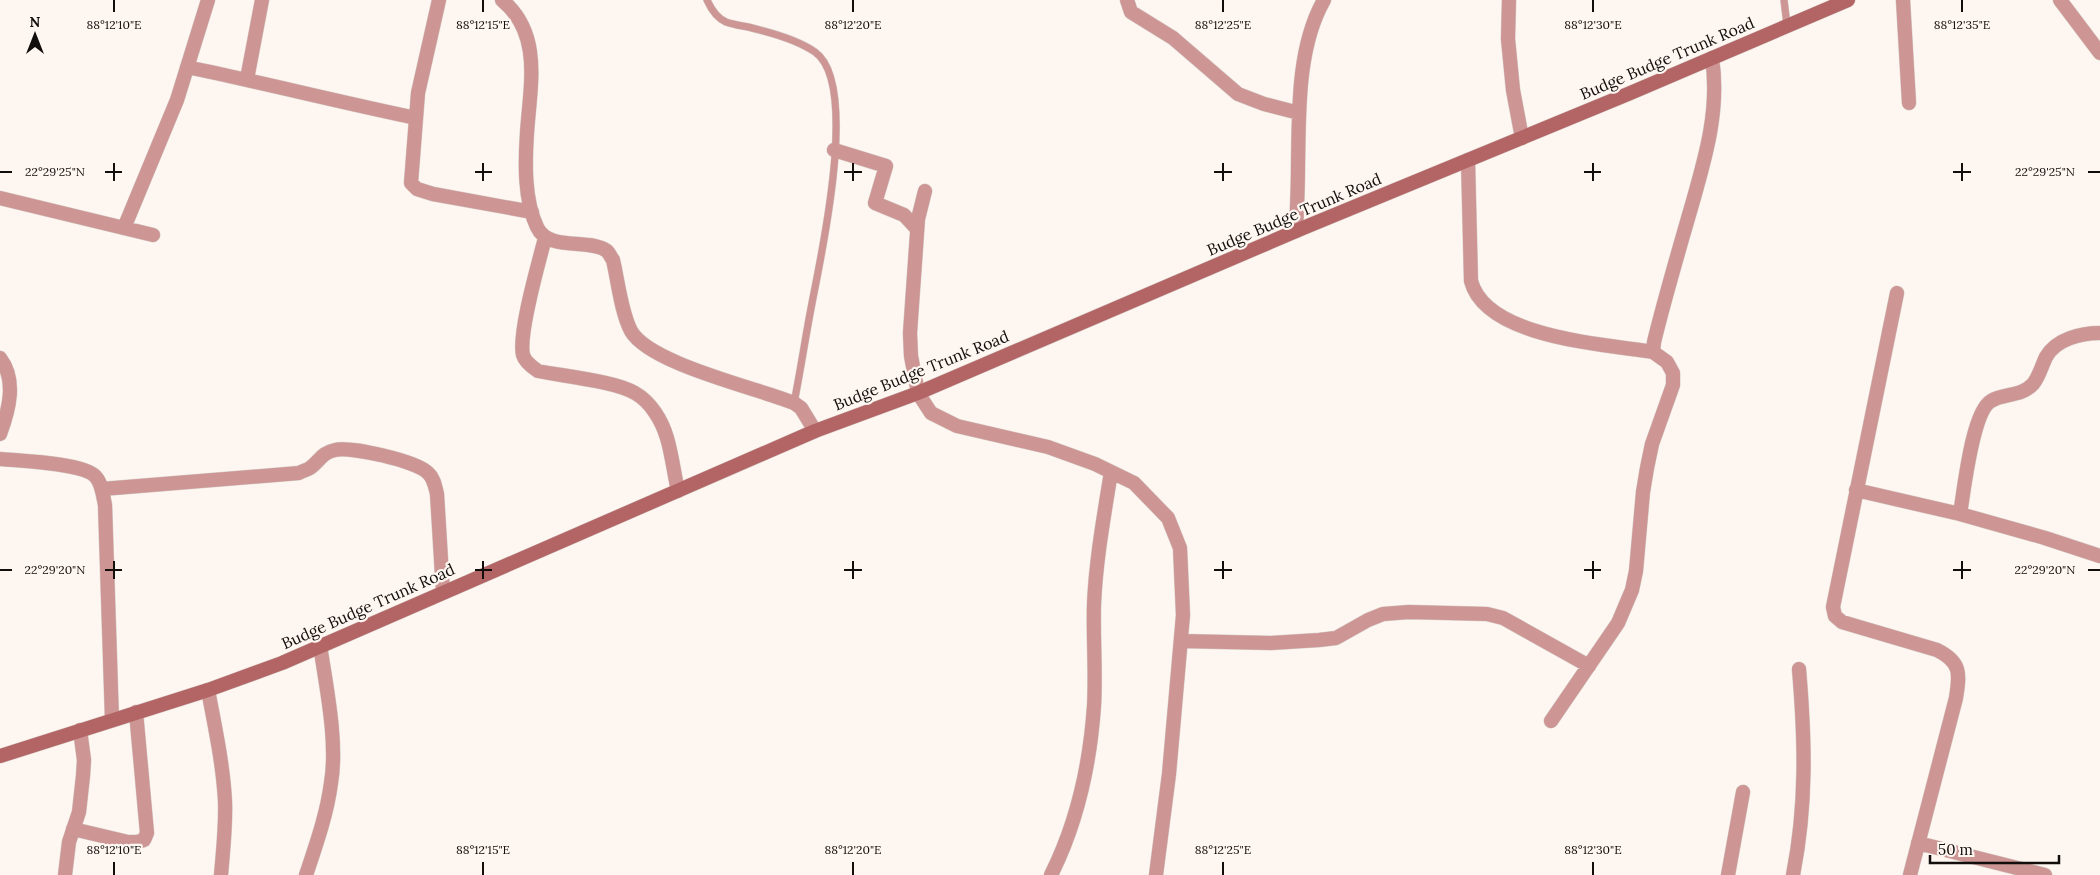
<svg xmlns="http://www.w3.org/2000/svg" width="2100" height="875" font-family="Lora,serif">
  <rect width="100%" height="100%" fill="#fef6f1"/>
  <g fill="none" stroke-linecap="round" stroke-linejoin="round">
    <defs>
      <path id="service" d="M 707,0 C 711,9 717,18 726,22 C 734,25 744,26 752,28 C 773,33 798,40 815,52 C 859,83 822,251 813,298 C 806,333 801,368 794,403
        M 1784,0 L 1787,25"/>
      <path id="minor" d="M 439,0 L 418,93 L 411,183 L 417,189 L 433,194 L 532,212
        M 502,0 C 543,34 530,86 527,133 C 525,162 524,200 537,227 C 548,252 591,238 607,251 C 609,253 611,257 613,260 C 618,281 621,312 631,331 C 650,364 757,388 794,403 L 801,408 L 815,431
        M 1127,0 L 1131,12 L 1173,38 L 1238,94 L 1264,104 L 1299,113
        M 1509,0 L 1508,39 L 1513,90 L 1522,138
        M 1903,0 L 1909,103
        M 2060,0 L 2100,53
        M 187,67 C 264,83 339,102 416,118
        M 247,79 L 262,0
        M 834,150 L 886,166 L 875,203 L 904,215 L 917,229
        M 1468,160 L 1471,281 C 1486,338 1604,344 1653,352
        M 925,191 L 918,219 L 910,333 L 911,356 L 918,393 L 931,413 L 957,426 L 1048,447 L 1095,464 L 1134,483 L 1168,518 L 1180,548 L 1183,615 L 1169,774 L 1156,875
        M 0,198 L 153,235
        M 124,228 L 177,100 L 208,0
        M 1296,231 C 1297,209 1298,187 1298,166 C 1299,113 1297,47 1324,0
        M 545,238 C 539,262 518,333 523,355 C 525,362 532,367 538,371 C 562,376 615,381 635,393 C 651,402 662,421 667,438 C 672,455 674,473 678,491
        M 1897,293 L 1833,607 L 1835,616 L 1842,622 L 1937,650 C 1961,662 1960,673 1956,698 L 1910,875
        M 0,358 C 17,380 9,410 0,434
        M 0,459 C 20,461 82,463 95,476 C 102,483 103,496 105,505 L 112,720
        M 102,489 L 299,473 C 302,471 307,470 310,468 C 320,461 321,453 335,450 C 350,446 417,461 428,473 C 434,478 435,486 437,494 L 443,592
        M 1856,490 L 1960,514 L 2045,538 L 2100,556
        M 1960,514 C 1964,491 1972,412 1991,401 C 2004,393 2021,397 2033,384 C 2039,377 2042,365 2046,357 C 2056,339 2081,333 2100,333
        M 1181,641 L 1271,643 L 1319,640 L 1336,638 L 1368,620 L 1383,614 L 1409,612 L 1487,614 L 1503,618 L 1589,666
        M 208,690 C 215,727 223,764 225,801 C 226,826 223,851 221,875
        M 1551,721 L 1618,623 L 1632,590 L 1636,571 L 1643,492 L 1647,468 L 1652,444 L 1673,385 L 1673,373 L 1667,362 L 1653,352 L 1654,342 C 1665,297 1678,253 1691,208 C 1705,159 1720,110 1712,58
        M 73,829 L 128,842 L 137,842 L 144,840 L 147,833 L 136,712
        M 1918,843 L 2045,875
        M 65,875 L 69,842 L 79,812 L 83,776 L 84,760 L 80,730
        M 306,875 C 316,845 327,814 331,783 C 338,742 326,686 320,645
        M 1051,875 C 1077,823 1090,764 1094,706 C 1096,672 1093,638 1094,604 C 1096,559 1104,516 1111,472
        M 1728,875 L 1743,792
        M 1793,875 C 1807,804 1805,740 1799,669"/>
      <path id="secondary" d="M 0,756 L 208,690 L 282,663 L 815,431 L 918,393 L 1303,228 L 1628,94 L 1848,0"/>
    </defs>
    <use href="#service" stroke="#d8d1cc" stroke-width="8"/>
    <use href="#minor" stroke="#d8d1cc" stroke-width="15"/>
    <use href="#secondary" stroke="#d8d1cc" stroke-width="15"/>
    <use href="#service" stroke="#cd9695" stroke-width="7"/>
    <use href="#minor" stroke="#cd9695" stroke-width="14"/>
    <use href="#secondary" stroke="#b36566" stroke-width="14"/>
  </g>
  <path fill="none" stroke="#110e0c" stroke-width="2" d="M 114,0 L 114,12M 483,0 L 483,12M 853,0 L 853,12M 1223,0 L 1223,12M 1593,0 L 1593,12M 1962,0 L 1962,12M 114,163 L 114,181M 483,163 L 483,181M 853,163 L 853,181M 1223,163 L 1223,181M 1593,163 L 1593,181M 1962,163 L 1962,181M 0,172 L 12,172M 105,172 L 122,172M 475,172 L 492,172M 844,172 L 862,172M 1214,172 L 1232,172M 1584,172 L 1601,172M 1953,172 L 1971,172M 2088,172 L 2100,172M 114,561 L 114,579M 483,561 L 483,579M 853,561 L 853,579M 1223,561 L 1223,579M 1593,561 L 1593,579M 1962,561 L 1962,579M 0,570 L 12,570M 105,570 L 122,570M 475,570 L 492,570M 844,570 L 862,570M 1214,570 L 1232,570M 1584,570 L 1601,570M 1953,570 L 1971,570M 2088,570 L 2100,570M 114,862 L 114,875M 483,862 L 483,875M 853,862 L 853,875M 1223,862 L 1223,875M 1593,862 L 1593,875"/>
  <g text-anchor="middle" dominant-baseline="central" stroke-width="4.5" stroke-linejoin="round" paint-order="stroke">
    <g font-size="16" fill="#110e0c" stroke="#fef6f1">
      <text transform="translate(1667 58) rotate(-23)">Budge Budge Trunk Road</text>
      <text transform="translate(1294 214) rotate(-23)">Budge Budge Trunk Road</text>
      <text transform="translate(921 370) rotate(-22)">Budge Budge Trunk Road</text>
      <text transform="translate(368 606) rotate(-24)">Budge Budge Trunk Road</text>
    </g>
  </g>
  <g font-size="12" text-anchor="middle" fill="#110e0c" stroke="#fef6f1" stroke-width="4.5" stroke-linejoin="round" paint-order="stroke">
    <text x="114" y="29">88°12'10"E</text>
    <text x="483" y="29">88°12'15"E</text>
    <text x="853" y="29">88°12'20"E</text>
    <text x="1223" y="29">88°12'25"E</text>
    <text x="1593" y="29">88°12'30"E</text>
    <text x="1962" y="29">88°12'35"E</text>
    <text x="55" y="176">22°29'25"N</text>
    <text x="2045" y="176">22°29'25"N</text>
    <text x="55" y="574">22°29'20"N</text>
    <text x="2045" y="574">22°29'20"N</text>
    <text x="114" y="854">88°12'10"E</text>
    <text x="483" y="854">88°12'15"E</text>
    <text x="853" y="854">88°12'20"E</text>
    <text x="1223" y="854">88°12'25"E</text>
    <text x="1593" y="854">88°12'30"E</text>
  </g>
  <g transform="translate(35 35)" stroke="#fef6f1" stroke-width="4" paint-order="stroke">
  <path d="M0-4L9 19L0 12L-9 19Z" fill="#110e0c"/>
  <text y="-8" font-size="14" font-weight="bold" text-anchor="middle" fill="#110e0c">N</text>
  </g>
  <path d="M1930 855v8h129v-8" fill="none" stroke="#110e0c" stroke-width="2.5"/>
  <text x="1938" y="855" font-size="15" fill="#110e0c" stroke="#fef6f1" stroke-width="4" paint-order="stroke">50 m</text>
</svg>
